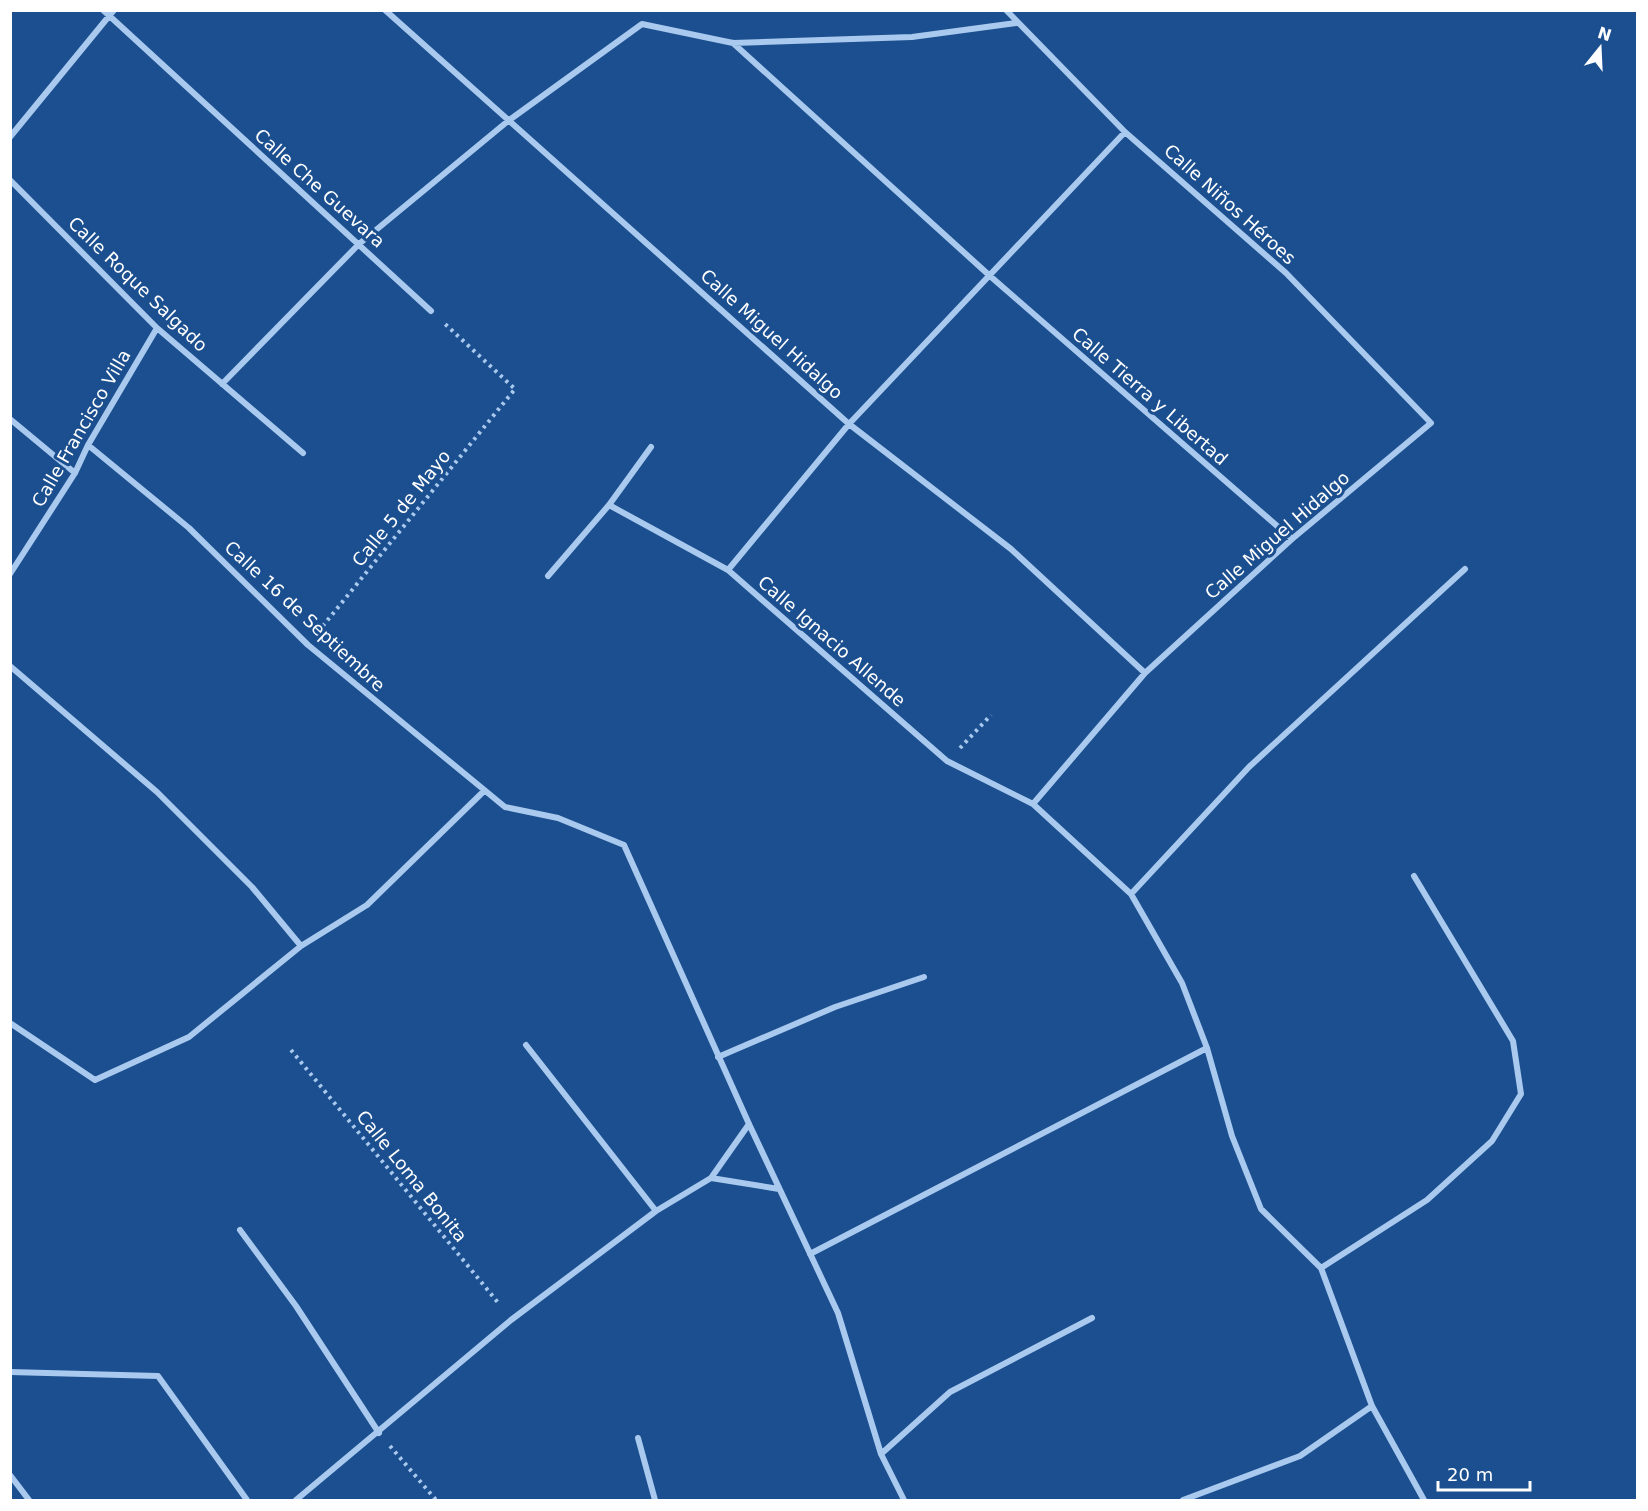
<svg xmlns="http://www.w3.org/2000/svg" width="1648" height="1511" font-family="'DejaVu Sans',sans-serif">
  <rect width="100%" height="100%" fill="#1b4f8f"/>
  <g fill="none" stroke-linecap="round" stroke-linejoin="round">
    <path stroke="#a9c9ee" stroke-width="4" stroke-dasharray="3 4.5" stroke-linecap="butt" d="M 318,632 L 515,389 L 444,323
      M 960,748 L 991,715
      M 291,1050 L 500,1305
      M 390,1446 L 436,1500"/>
    <path stroke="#a9c9ee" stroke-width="6" d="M 103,10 L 431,311
      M 385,10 L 849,424 L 1011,549 L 1145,673
      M 1006,10 L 1125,132 L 1286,273 L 1431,423 L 1292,539 L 1145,673 L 1033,804
      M 733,43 L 990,276 L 1292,539
      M 10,137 L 114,10
      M 10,180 L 157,328 L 303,453
      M 222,384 L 359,244 L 508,121 L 642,24 L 733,43 L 912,37 L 1016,23
      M 10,419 L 75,473
      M 88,445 L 189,528 L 308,645 L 505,807 L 558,818 L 624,845 L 749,1124 L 838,1313 L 881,1454 L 904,1500
      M 609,505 L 728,570 L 947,761 L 1033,804 L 1131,894 L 1182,983 L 1207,1048 L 1232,1136 L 1261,1209 L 1321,1268 L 1372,1406 L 1424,1500
      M 728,570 L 849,424 L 1125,132
      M 10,574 L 75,473 L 88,445 L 157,328
      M 548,576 L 609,505 L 651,447
      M 10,666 L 157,792 L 252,887 L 301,946
      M 1131,894 L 1249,767 L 1465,569
      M 10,1023 L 95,1080 L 189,1037 L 301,946 L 367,905 L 484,791
      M 526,1045 L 656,1211
      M 718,1057 L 835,1007 L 924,977
      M 711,1178 L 779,1189
      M 240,1230 L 296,1306 L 379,1433
      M 810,1254 L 1207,1048
      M 1321,1268 L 1427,1200 L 1492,1141 L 1521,1094 L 1513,1041 L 1414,876
      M 10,1372 L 158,1376 L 247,1500
      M 638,1438 L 655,1500
      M 881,1454 L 950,1392 L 1092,1318
      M 10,1475 L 29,1500
      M 296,1500 L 511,1320 L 656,1211 L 711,1178 L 749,1124
      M 1183,1500 L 1300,1456 L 1372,1406"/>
  </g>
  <g text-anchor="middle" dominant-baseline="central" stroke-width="6" stroke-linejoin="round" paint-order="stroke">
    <g font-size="18" fill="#fff" stroke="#1b4f8f">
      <text transform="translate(320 188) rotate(42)">Calle Che Guevara</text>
      <text transform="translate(1230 204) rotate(42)">Calle Niños Héroes</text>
      <text transform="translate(138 284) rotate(44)">Calle Roque Salgado</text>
      <text transform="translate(772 334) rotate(42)">Calle Miguel Hidalgo</text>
      <text transform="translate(1150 396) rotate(41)">Calle Tierra y Libertad</text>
      <text transform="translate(81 428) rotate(-60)">Calle Francisco Villa</text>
      <text transform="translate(401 508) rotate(-51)">Calle 5 de Mayo</text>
      <text transform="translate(1277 535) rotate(-41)">Calle Miguel Hidalgo</text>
      <text transform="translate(305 616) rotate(43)">Calle 16 de Septiembre</text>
      <text transform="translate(832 641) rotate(41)">Calle Ignacio Allende</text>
      <text transform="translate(412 1176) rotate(51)">Calle Loma Bonita</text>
    </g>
  </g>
  <rect width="1648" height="1511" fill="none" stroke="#ffffff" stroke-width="24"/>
  <g transform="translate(1600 48) rotate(18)" stroke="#1b4f8f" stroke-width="4.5" paint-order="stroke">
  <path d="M0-4.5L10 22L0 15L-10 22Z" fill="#ffffff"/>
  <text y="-9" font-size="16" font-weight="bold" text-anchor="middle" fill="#ffffff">N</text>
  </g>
  <path d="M1438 1481v9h92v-9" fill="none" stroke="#ffffff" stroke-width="3"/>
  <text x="1447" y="1481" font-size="18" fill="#ffffff" stroke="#1b4f8f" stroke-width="4.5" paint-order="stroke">20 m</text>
</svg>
